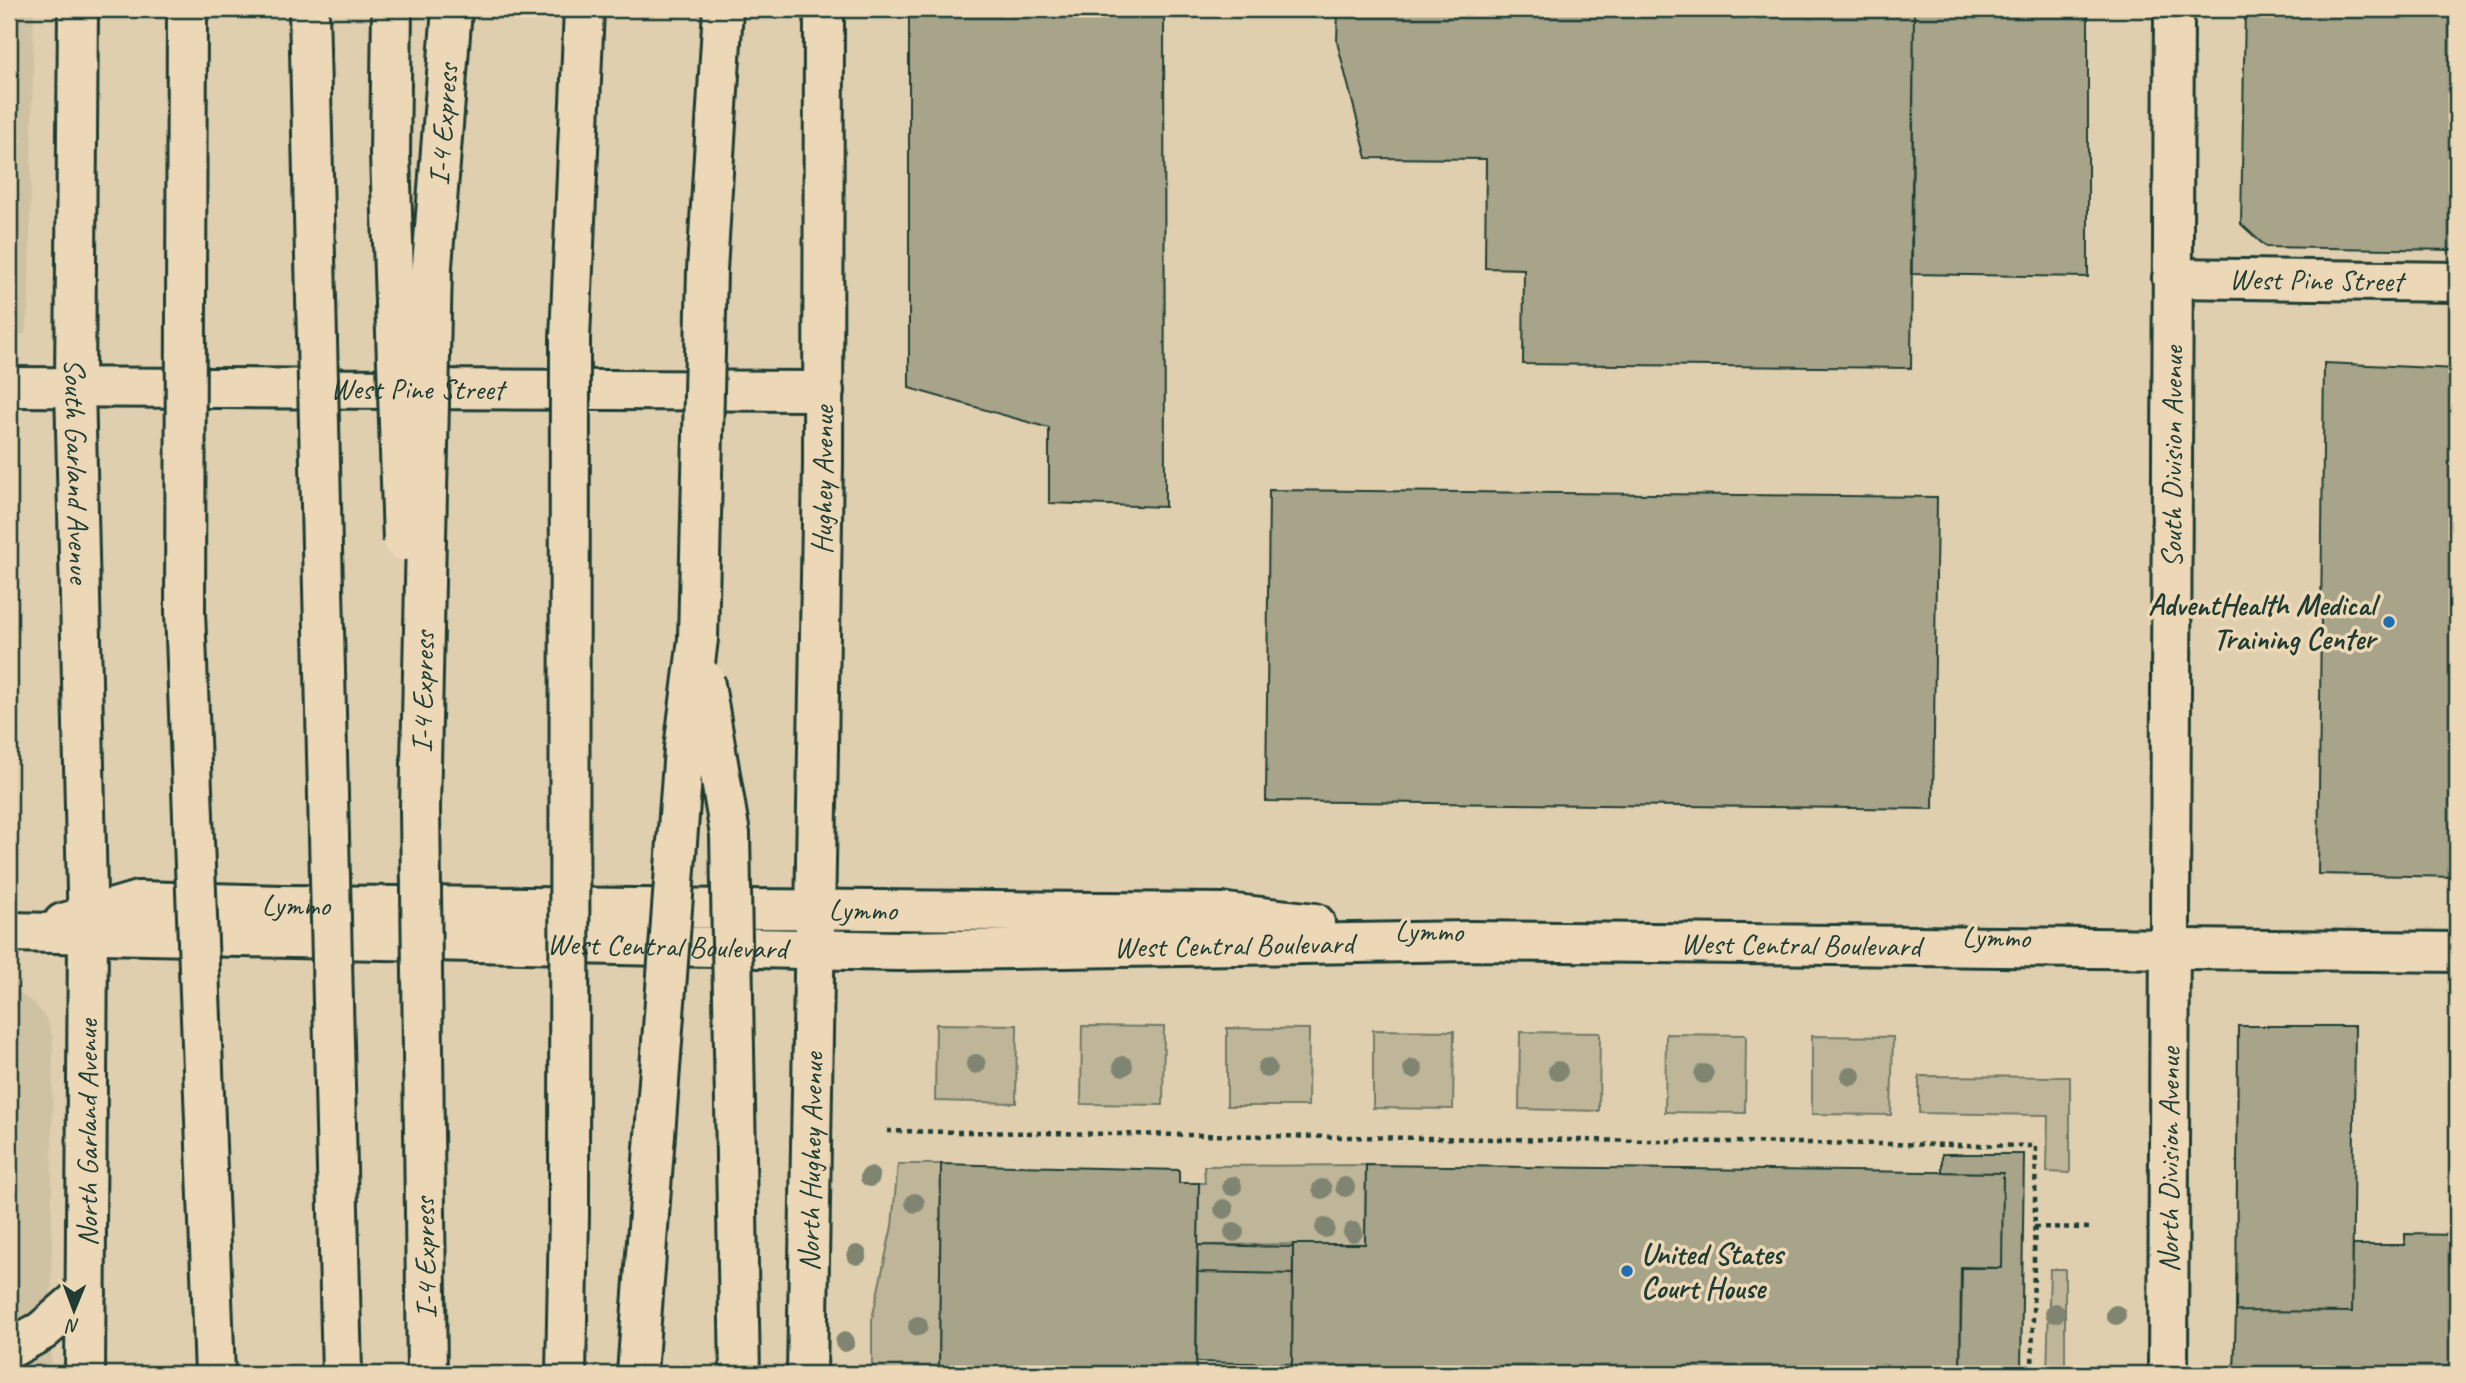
<svg xmlns="http://www.w3.org/2000/svg" width="2466" height="1383" font-family="Caveat,sans-serif">
  <rect width="100%" height="100%" fill="#e0cfae"/>
  <filter id="ink" filterUnits="userSpaceOnUse"><feTurbulence type="fractalNoise" baseFrequency=".0143" numOctaves="2"/><feDisplacementMap in="SourceGraphic" scale="14" xChannelSelector="R" yChannelSelector="G"/><feConvolveMatrix kernelMatrix="1 2 1 2 8 2 1 2 1" color-interpolation-filters="sRGB"/></filter>
  <g filter="url(#ink)">
    <path fill="#cfc2a3" d="M 9,9 L 34,9 L 29,299 L 25,334 L 9,334 Z
      M 9,986 L 34,1003 L 46,1018 L 53,1037 L 51,1374 L 9,1374 Z"/>
    <path fill="#bfb69a" stroke="#6f7a67" stroke-width="2" d="M 936,1024 L 1017,1025 L 1016,1103 L 935,1101 Z
      M 1082,1026 L 1164,1027 L 1163,1105 L 1081,1104 Z
      M 1227,1028 L 1309,1029 L 1308,1106 L 1227,1106 Z
      M 1373,1030 L 1454,1031 L 1453,1109 L 1373,1108 Z
      M 1520,1032 L 1600,1033 L 1599,1111 L 1519,1109 Z
      M 1666,1034 L 1746,1035 L 1745,1113 L 1665,1112 Z
      M 1812,1036 L 1893,1037 L 1891,1115 L 1812,1114 Z
      M 1919,1076 L 2070,1077 L 2070,1173 L 2047,1172 L 2048,1115 L 1919,1113 Z
      M 898,1164 L 941,1164 L 939,1374 L 872,1374 L 872,1319 L 892,1226 Z
      M 1366,1165 L 1365,1244 L 1198,1245 L 1199,1183 L 1205,1183 L 1204,1166 Z
      M 2050,1269 L 2065,1269 L 2065,1374 L 2047,1374 Z"/>
    <path fill="#a7a48a" stroke="#1f3d34" stroke-width="2" d="M 9,9 L 14,9 L 11,327 L 9,327 Z
      M 909,9 L 1164,9 L 1165,507 L 1049,503 L 1049,428 L 909,388 Z
      M 1338,9 L 1914,9 L 1911,368 L 1523,364 L 1524,269 L 1485,268 L 1486,159 L 1367,158 L 1337,42 Z
      M 1914,9 L 2088,9 L 2088,277 L 1911,274 Z
      M 2245,9 L 2457,9 L 2457,250 L 2266,247 L 2241,224 Z
      M 2324,363 L 2457,369 L 2457,877 L 2318,874 Z
      M 1269,490 L 1937,497 L 1933,809 L 1266,801 Z
      M 2238,1026 L 2355,1026 L 2352,1312 L 2236,1311 Z
      M 1942,1154 L 2024,1154 L 2021,1374 L 1960,1374 L 1962,1267 L 2002,1268 L 2003,1173 L 1942,1172 Z
      M 941,1164 L 1179,1170 L 1179,1183 L 1199,1183 L 1196,1374 L 939,1374 Z
      M 1366,1165 L 2003,1173 L 2002,1268 L 1961,1268 L 1960,1374 L 1292,1374 L 1293,1244 L 1365,1244 Z
      M 2405,1234 L 2457,1235 L 2457,1374 L 2234,1374 L 2236,1311 L 2352,1312 L 2353,1245 L 2405,1245 Z
      M 1198,1245 L 1293,1247 L 1293,1274 L 1197,1272 Z
      M 1197,1272 L 1293,1274 L 1292,1364 L 1196,1362 Z"/>
    <g fill="none" stroke-linecap="round" stroke-linejoin="round">
      <defs>
        <g id="minor">
          <path id="s1" d="M 78,9 L 75,386 L 88,934 L 85,1374"/>
          <path id="s2" d="M 2172,278 L 2457,282"/>
          <path id="s3" d="M 9,387 L 824,391"/>
          <path id="s4" d="M 63,923 L 138,901 L 284,905 L 1226,913 L 1315,923"/>
          <path id="s5" d="M 9,932 L 898,951 L 1469,941 L 2457,952"/>
          <path d="M 9,1349 L 42,1331 L 86,1293"/>
          <path id="s6" d="M 807,1374 L 823,464 L 824,9"/>
          <path id="s7" d="M 2168,1374 L 2174,9"/>
        </g>
        <path id="highway" d="M 570,339 L 584,9
          M 566,1374 L 569,1214"/>
      </defs>
      <use href="#minor" stroke="#1f3d34" stroke-width="44"/>
      <use href="#highway" stroke="#1f3d34" stroke-width="44"/>
      <path stroke="#1f3d34" stroke-width="4.5" stroke-dasharray="5 5" stroke-linecap="butt" d="M 887,1131 L 2036,1146 L 2032,1374
        M 2034,1227 L 2092,1228"/>
      <use href="#minor" stroke="#ecd8b6" stroke-width="38"/>
      <use href="#highway" stroke="#ecd8b6" stroke-width="38"/>
      <defs>
        <g id="highway-bridge">
          <path d="M 187,9 L 185,612 L 215,1374"/>
          <path d="M 309,9 L 342,1374"/>
          <path d="M 392,9 L 390,154 L 403,541"/>
          <path d="M 704,679 L 730,834 L 740,1374"/>
          <path d="M 569,1214 L 570,339"/>
          <path id="s8" d="M 427,1374 L 420,809 L 432,266 L 452,9"/>
          <path d="M 637,1374 L 684,749 L 698,639 L 707,270 L 723,9"/>
        </g>
      </defs>
      <use href="#highway-bridge" stroke="#1f3d34" stroke-width="44" stroke-linecap="butt"/>
      <use href="#highway-bridge" stroke="#ecd8b6" stroke-width="38"/>
    </g>
    <g fill="#7f8570">
      <circle cx="976" cy="1064" r="10"/>
      <circle cx="1123" cy="1066" r="10"/>
      <circle cx="1267" cy="1068" r="10"/>
      <circle cx="1413" cy="1069" r="10"/>
      <circle cx="1558" cy="1071" r="10"/>
      <circle cx="1704" cy="1074" r="10"/>
      <circle cx="1851" cy="1076" r="10"/>
      <circle cx="870" cy="1177" r="10"/>
      <circle cx="1232" cy="1186" r="10"/>
      <circle cx="1345" cy="1187" r="10"/>
      <circle cx="1322" cy="1189" r="10"/>
      <circle cx="915" cy="1203" r="10"/>
      <circle cx="1224" cy="1209" r="10"/>
      <circle cx="1325" cy="1228" r="10"/>
      <circle cx="1234" cy="1232" r="10"/>
      <circle cx="1353" cy="1232" r="10"/>
      <circle cx="857" cy="1255" r="10"/>
      <circle cx="2055" cy="1313" r="10"/>
      <circle cx="2116" cy="1315" r="10"/>
      <circle cx="918" cy="1326" r="10"/>
      <circle cx="845" cy="1342" r="10"/>
    </g>
  </g>
  <g fill="#1f6fb2" stroke="#ecd8b6" stroke-width="2.5">
    <circle cx="2389" cy="622" r="7"/>
    <circle cx="1627" cy="1271" r="7"/>
  </g>
  <g text-anchor="middle" dominant-baseline="central" stroke-width="7" stroke-linejoin="round" paint-order="stroke">
    <g font-size="30" fill="#1f3d34" stroke="#ecd8b6">
      <text stroke="none"><textPath href="#s8" startOffset="1250">I-4 Express</textPath></text>
      <text stroke="none"><textPath href="#s2" startOffset="144">West Pine Street</textPath></text>
      <text stroke="none"><textPath href="#s3" startOffset="408">West Pine Street</textPath></text>
      <text stroke="none"><textPath href="#s7" startOffset="917">South Division Avenue</textPath></text>
      <text stroke="none"><textPath href="#s1" startOffset="462">South Garland Avenue</textPath></text>
      <text stroke="none"><textPath href="#s6" startOffset="894">Hughey Avenue</textPath></text>
      <text stroke="none"><textPath href="#s8" startOffset="682">I-4 Express</textPath></text>
      <text stroke="none"><textPath href="#s4" startOffset="236">Lymmo</textPath></text>
      <text stroke="none"><textPath href="#s4" startOffset="803">Lymmo</textPath></text>
      <text transform="translate(1429 931) rotate(1)">Lymmo</text>
      <text transform="translate(1996 937) rotate(1)">Lymmo</text>
      <text stroke="none"><textPath href="#s5" startOffset="1792">West Central Boulevard</textPath></text>
      <text stroke="none"><textPath href="#s5" startOffset="1225">West Central Boulevard</textPath></text>
      <text stroke="none"><textPath href="#s5" startOffset="658">West Central Boulevard</textPath></text>
      <text transform="translate(87 1133) rotate(-90)">North Garland Avenue</text>
      <text stroke="none"><textPath href="#s7" startOffset="214">North Division Avenue</textPath></text>
      <text stroke="none"><textPath href="#s6" startOffset="212">North Hughey Avenue</textPath></text>
      <text transform="translate(425 1258) rotate(-91)">I-4 Express</text>
    </g>
    <g font-size="30" font-weight="bold" fill="#1f3d34" stroke="#ecd8b6" text-anchor="end">
      <text x="2375" y="605">AdventHealth Medical<tspan x="2375" dy="34">Training Center</tspan></text>
      <text x="1641" y="1254" text-anchor="start">United States<tspan x="1641" dy="34">Court House</tspan></text>
    </g>
  </g>
  <rect width="2466" height="1383" fill="none" stroke="#ecd8b6" stroke-width="35"/>
  <rect x="18" y="18" width="2431" height="1348" fill="none" stroke="#1f3d34" stroke-width="2.5" filter="url(#ink)"/>
  <g transform="translate(74 1310) rotate(181)" stroke="#ecd8b6" stroke-width="5" paint-order="stroke">
  <path d="M0-5L12 26L0 18L-12 26Z" fill="#1f3d34"/>
  <text y="-10" font-size="19" font-weight="bold" text-anchor="middle" fill="#1f3d34">N</text>
  </g>
</svg>
